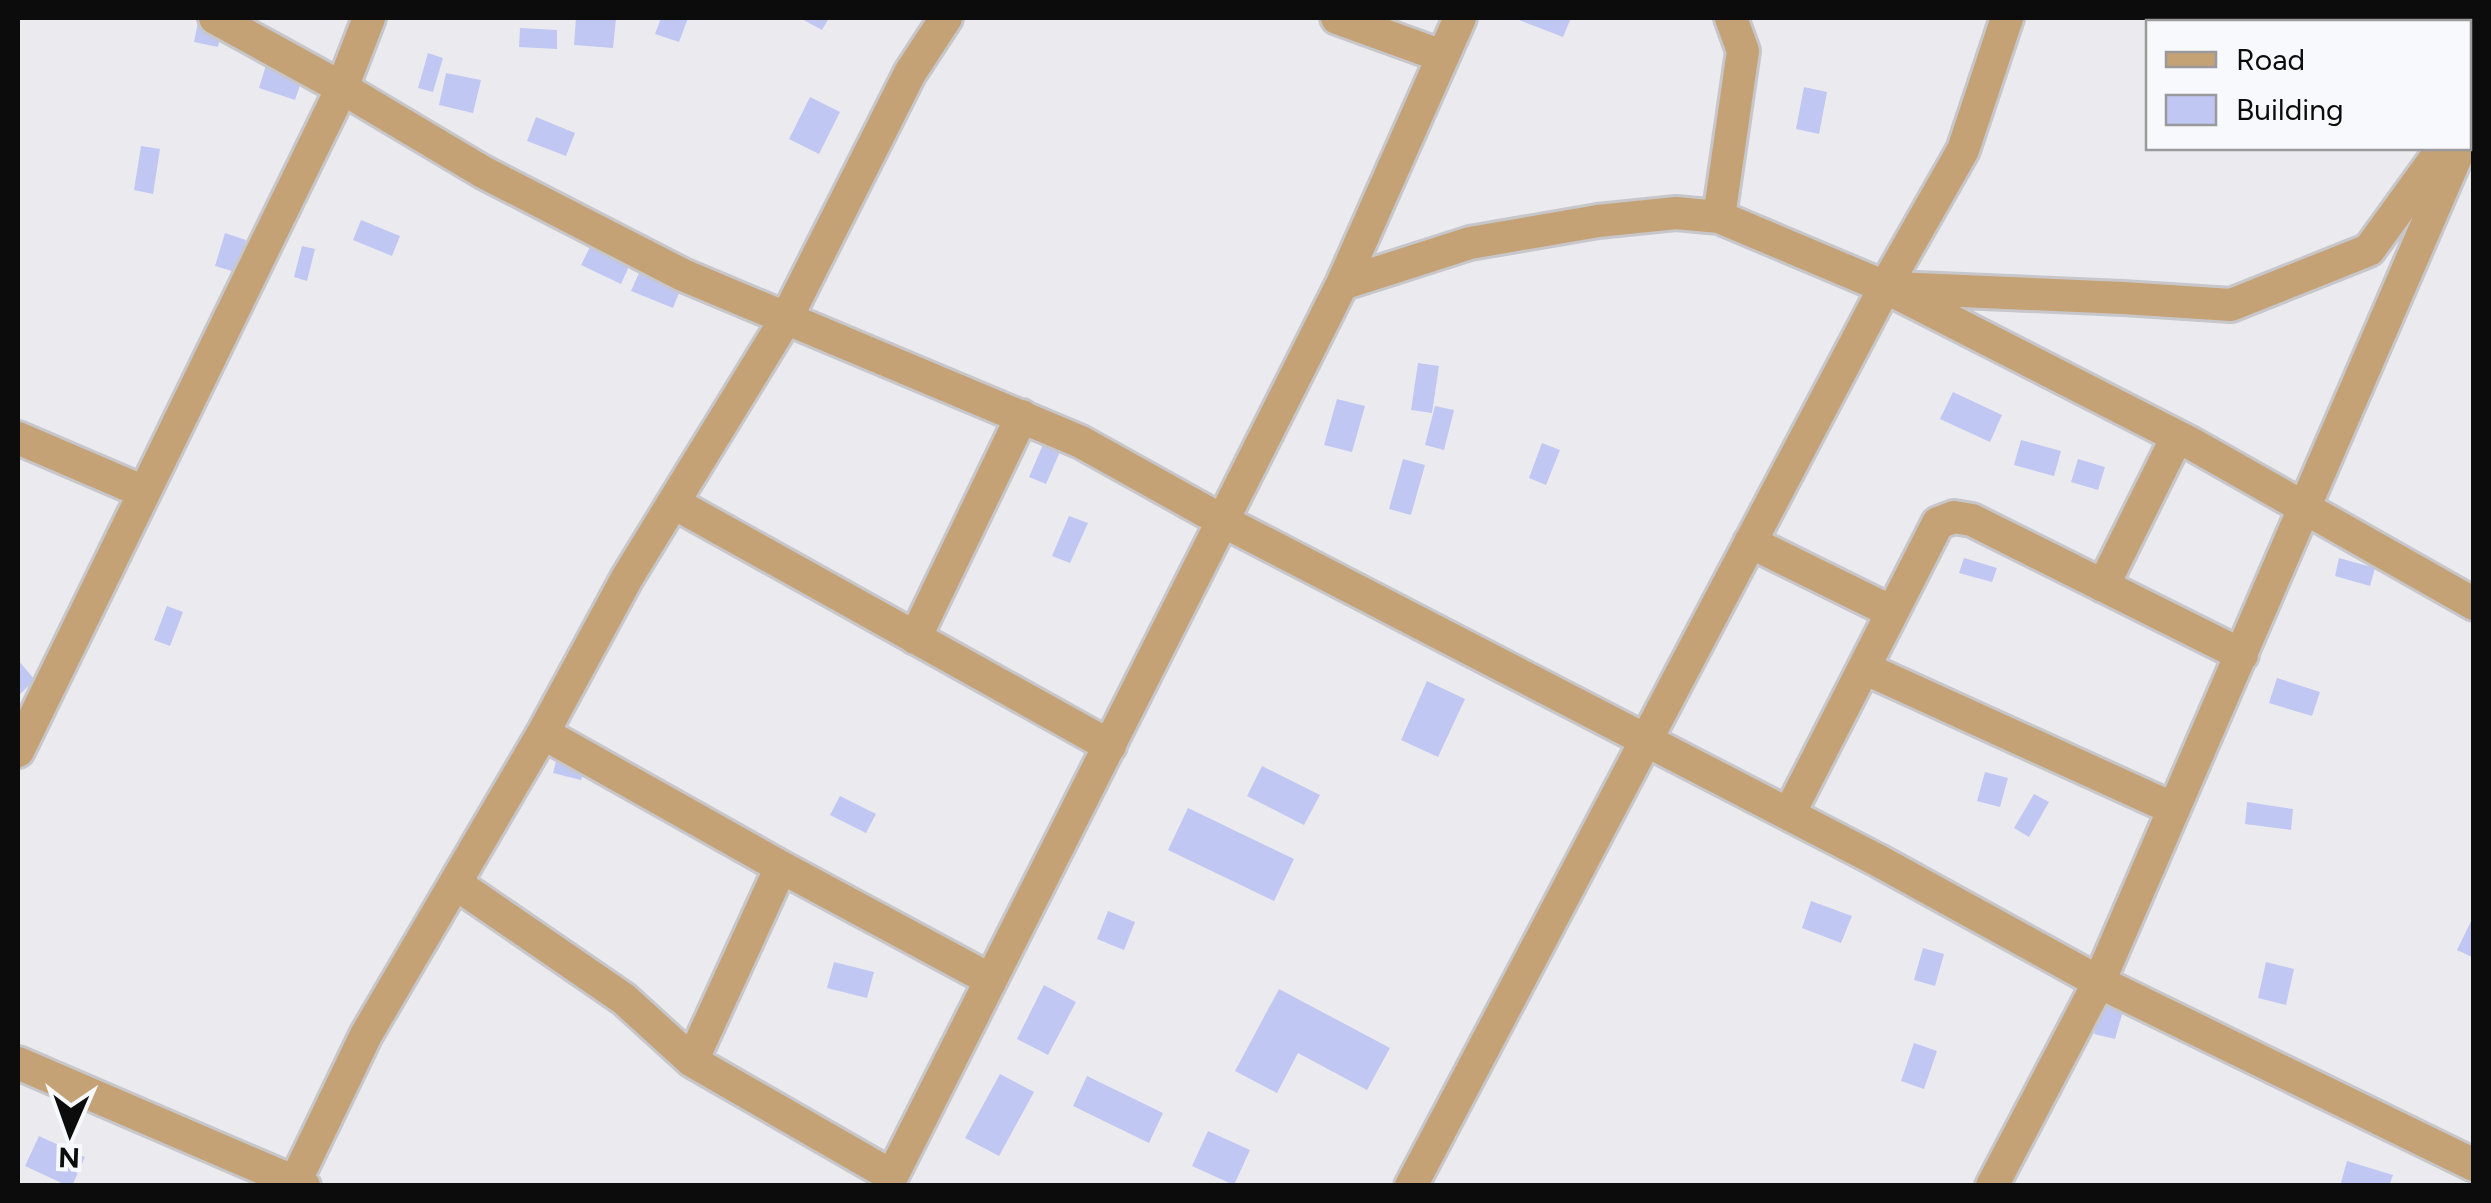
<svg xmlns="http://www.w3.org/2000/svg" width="2491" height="1203" font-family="Figtree,sans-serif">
  <rect width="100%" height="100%" fill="#ebebef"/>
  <path fill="#c0c7f3" d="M 199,18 L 224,18 L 218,47 L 194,42 Z
    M 576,18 L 616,19 L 613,48 L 574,45 Z
    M 661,18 L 688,18 L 679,42 L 655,34 Z
    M 800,18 L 829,18 L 822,30 Z
    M 1514,18 L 1571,18 L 1563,37 Z
    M 520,28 L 557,30 L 557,49 L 519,47 Z
    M 428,53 L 443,58 L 433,92 L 418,88 Z
    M 267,62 L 304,74 L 295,100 L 259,88 Z
    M 446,73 L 481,80 L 473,113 L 439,105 Z
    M 1804,87 L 1827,92 L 1819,134 L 1796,129 Z
    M 810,97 L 840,112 L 819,154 L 789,139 Z
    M 536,117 L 575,133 L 566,156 L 527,141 Z
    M 141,146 L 160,149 L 153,194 L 134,190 Z
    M 361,220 L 400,236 L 392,256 L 353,240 Z
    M 225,233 L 246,240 L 235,272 L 215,266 Z
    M 593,241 L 632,260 L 621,284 L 581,265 Z
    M 302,246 L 315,249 L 307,281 L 294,277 Z
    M 642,266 L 683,283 L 673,308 L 631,291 Z
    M 1418,363 L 1439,366 L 1432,413 L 1411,410 Z
    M 1953,392 L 2002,415 L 1990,442 L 1940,419 Z
    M 1337,399 L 1365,406 L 1352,452 L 1324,445 Z
    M 1435,406 L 1454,410 L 1444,450 L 1425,445 Z
    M 1051,426 L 1068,433 L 1046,484 L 1029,477 Z
    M 2021,440 L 2061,451 L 2054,476 L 2014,465 Z
    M 1542,443 L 1560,450 L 1546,485 L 1529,478 Z
    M 1403,459 L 1425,465 L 1411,515 L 1389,509 Z
    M 2078,459 L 2105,467 L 2098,490 L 2071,482 Z
    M 1069,516 L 1088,523 L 1070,563 L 1052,556 Z
    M 1964,558 L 1997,568 L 1992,582 L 1959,573 Z
    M 2339,558 L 2375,568 L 2370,586 L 2335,576 Z
    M 167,606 L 183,612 L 170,646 L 154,640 Z
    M 18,660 L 35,680 L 18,696 Z
    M 2277,678 L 2320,692 L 2312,716 L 2269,703 Z
    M 1427,681 L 1465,699 L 1438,757 L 1401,740 Z
    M 558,753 L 587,759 L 581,780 L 553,773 Z
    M 1262,766 L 1320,795 L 1304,825 L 1247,796 Z
    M 1985,772 L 2008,778 L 2000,807 L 1977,801 Z
    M 2034,794 L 2049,802 L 2029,837 L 2014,828 Z
    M 840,796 L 876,814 L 866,833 L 830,815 Z
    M 2247,802 L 2293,809 L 2291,830 L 2245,824 Z
    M 1188,808 L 1294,859 L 1274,901 L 1168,850 Z
    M 1811,901 L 1852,916 L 1841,943 L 1802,928 Z
    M 1108,911 L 1135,922 L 1124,950 L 1097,939 Z
    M 2474,915 L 2474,958 L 2457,950 Z
    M 1923,948 L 1944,954 L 1935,986 L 1914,980 Z
    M 834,962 L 874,972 L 867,998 L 827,988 Z
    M 2266,962 L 2294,969 L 2286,1005 L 2258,998 Z
    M 1044,985 L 1076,1002 L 1048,1055 L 1017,1039 Z
    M 1279,989 L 1390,1048 L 1367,1090 L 1298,1053 L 1277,1093 L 1235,1071 Z
    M 2102,1005 L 2123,1011 L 2115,1039 L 2094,1034 Z
    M 1914,1043 L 1937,1051 L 1924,1089 L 1901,1081 Z
    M 1000,1074 L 1034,1092 L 999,1156 L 965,1138 Z
    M 1087,1076 L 1163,1113 L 1149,1143 L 1073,1106 Z
    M 1208,1131 L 1250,1150 L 1234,1185 L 1192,1166 Z
    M 39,1136 L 85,1157 L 72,1186 L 68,1186 L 25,1166 Z
    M 2347,1161 L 2393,1175 L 2389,1186 L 2340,1186 Z"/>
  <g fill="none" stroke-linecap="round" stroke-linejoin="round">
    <defs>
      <path id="minor" d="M 215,18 L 342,88 L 483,172 L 683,275 L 1081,442 L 1221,520 L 1879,861 L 2099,982 L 2474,1165
        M 1337,18 L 1442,56
        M 2468,127 L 2474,116
        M 1719,217 L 1743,51 L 1731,18
        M 1342,284 L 1470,243 L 1598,221 L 1676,213 L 1719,217 L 1885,287 L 2192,444 L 2474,604
        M 1894,288 L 2123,298 L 2231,305 L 2369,250 L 2443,148
        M 18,438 L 144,492
        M 674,503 L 1110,746
        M 1750,542 L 1892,612
        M 2103,586 L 2177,437
        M 915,638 L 1022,416
        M 1864,668 L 2174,809
        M 543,733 L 781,867 L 989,979
        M 18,751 L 342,88 L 369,18
        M 1789,814 L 1938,523 L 1954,517 L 1972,520 L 2242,655
        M 455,883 L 624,999 L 692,1061 L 892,1176
        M 692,1061 L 781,867
        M 18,1063 L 304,1186
        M 293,1186 L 366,1035 L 543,733 L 627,578 L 787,317 L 910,73 L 946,18
        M 887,1186 L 1342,284 L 1460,18
        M 1411,1186 L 1885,287 L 1963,150 L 2007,18
        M 1992,1186 L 2099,982 L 2460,148"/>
    </defs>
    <use href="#minor" stroke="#c7c7cb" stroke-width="38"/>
    <use href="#minor" stroke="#c5a275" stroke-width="32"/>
  </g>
  <rect width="2491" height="1203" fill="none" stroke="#0c0c0d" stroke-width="40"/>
  <rect x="2146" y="20" width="325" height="130" fill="#f8f9fc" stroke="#9a9a9c" stroke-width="2.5"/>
  <rect x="2166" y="52" width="50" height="15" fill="#c5a275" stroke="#9a9a9c" stroke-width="2.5"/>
  <text x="2236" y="70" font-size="30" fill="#0c0c0d">Road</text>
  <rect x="2166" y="95" width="50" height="30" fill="#c0c7f3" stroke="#9a9a9c" stroke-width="2.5"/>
  <text x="2236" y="120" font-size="30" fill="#0c0c0d">Building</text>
  <g transform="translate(70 1133) rotate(182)" stroke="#f8f9fc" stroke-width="8" paint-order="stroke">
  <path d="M0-8L18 38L0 25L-18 38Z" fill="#0c0c0d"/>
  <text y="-15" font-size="28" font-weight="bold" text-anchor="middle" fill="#0c0c0d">N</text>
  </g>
</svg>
